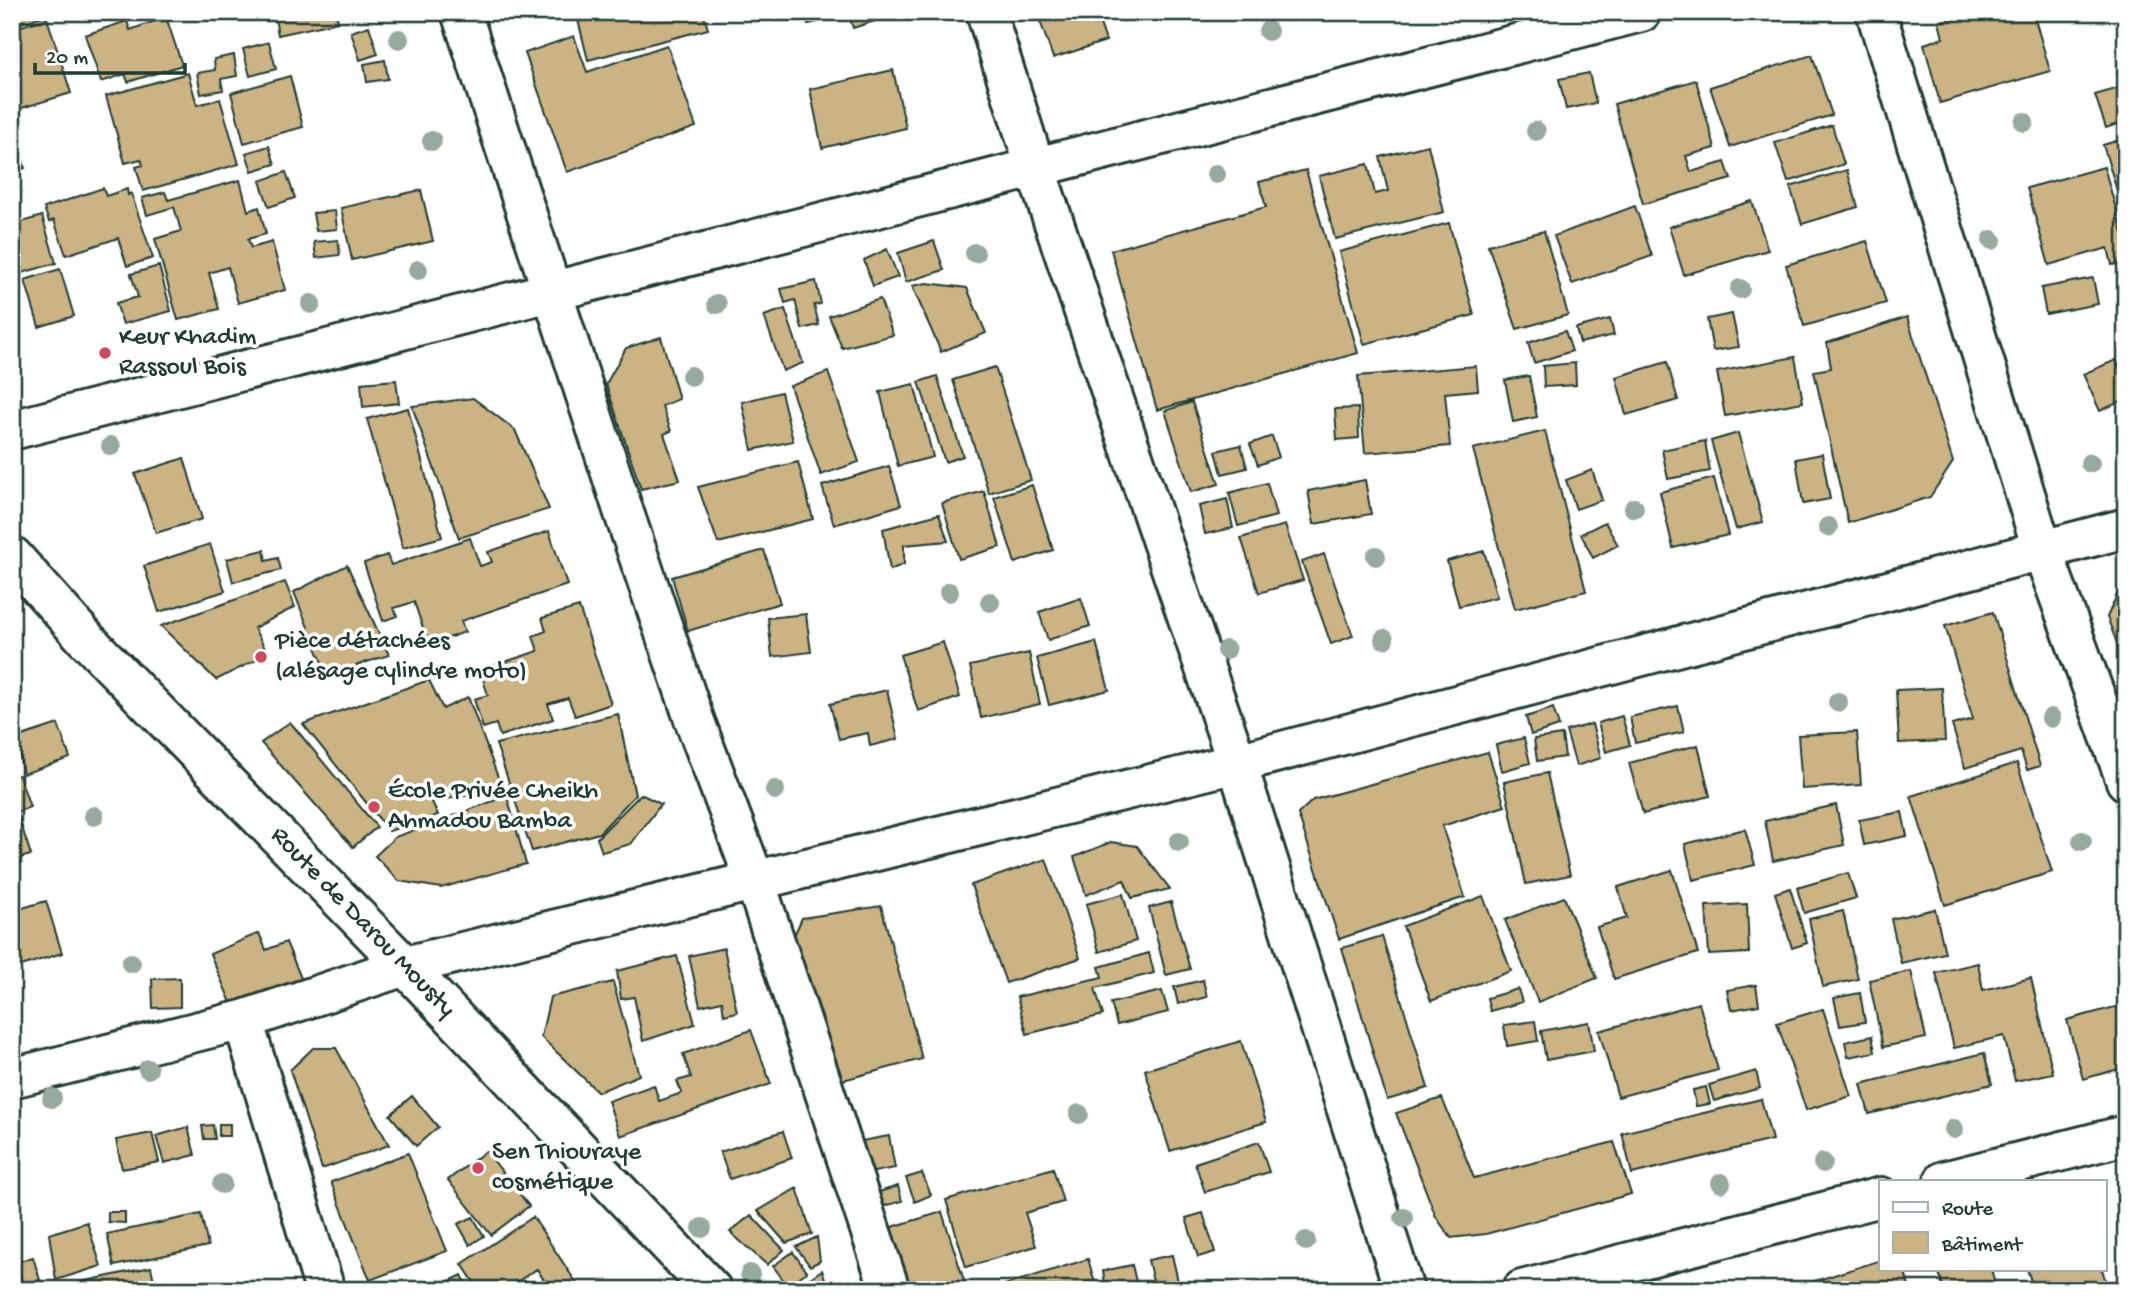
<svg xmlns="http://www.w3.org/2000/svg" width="2138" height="1302" font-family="'Gochi Hand',sans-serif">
  <rect width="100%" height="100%" fill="#fff"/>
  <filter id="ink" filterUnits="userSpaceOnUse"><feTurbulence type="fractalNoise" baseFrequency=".0143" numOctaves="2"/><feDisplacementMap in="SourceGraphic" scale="14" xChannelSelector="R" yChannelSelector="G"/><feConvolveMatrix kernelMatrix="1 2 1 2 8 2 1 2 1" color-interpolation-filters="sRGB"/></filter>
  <g filter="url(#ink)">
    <path fill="#ccb383" stroke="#1f3d34" stroke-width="2" d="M 12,12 L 53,12 L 53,13 L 12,26 Z
      M 274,12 L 336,12 L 338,22 L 278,35 Z
      M 576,12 L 703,12 L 708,29 L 588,60 Z
      M 805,12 L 828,12 L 830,19 L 808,24 Z
      M 848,12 L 879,12 L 881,19 L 853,28 Z
      M 1037,12 L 1096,12 L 1106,41 L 1053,58 Z
      M 1974,12 L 2033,12 L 2050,71 L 1940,103 L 1924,44 L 1943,38 L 1939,22 Z
      M 166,17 L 182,65 L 128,82 L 125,74 L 101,82 L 85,35 L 127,21 L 130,30 Z
      M 47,18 L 71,93 L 12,111 L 12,29 Z
      M 369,26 L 378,54 L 360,60 L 351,32 Z
      M 574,36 L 587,72 L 667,45 L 696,127 L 567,172 L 525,53 Z
      M 269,42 L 276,69 L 250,76 L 243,49 Z
      M 234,55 L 237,76 L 221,79 L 223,90 L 201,94 L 197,73 L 215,70 L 214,59 Z
      M 1812,55 L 1832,115 L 1730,147 L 1710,87 Z
      M 385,60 L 388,79 L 367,82 L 364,64 Z
      M 893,70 L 906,128 L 822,148 L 810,89 Z
      M 188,73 L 197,105 L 220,99 L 239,164 L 143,191 L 136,167 L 143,165 L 141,159 L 125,163 L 106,96 Z
      M 1589,73 L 1596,103 L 1566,109 L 1559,79 Z
      M 290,76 L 303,127 L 244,143 L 231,93 Z
      M 1696,80 L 1715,148 L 1686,156 L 1691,172 L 1725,162 L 1731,179 L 1643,204 L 1614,104 Z
      M 2126,86 L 2126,121 L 2106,128 L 2095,95 Z
      M 12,125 L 25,168 L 12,172 Z
      M 1832,125 L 1844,164 L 1788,182 L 1775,143 Z
      M 2126,138 L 2126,194 L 2119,197 L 2103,145 Z
      M 1428,145 L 1444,212 L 1335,239 L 1319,176 L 1368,164 L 1375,194 L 1388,191 L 1380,157 Z
      M 269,146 L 275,164 L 252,171 L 246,153 Z
      M 2104,167 L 2126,244 L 2126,262 L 2112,265 L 2108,248 L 2049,265 L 2027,188 Z
      M 1306,170 L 1358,353 L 1157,410 L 1111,250 L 1266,207 L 1259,182 Z
      M 1847,170 L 1858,207 L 1802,224 L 1790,187 Z
      M 286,172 L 295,198 L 269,207 L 260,181 Z
      M 240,180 L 248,211 L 259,207 L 266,234 L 248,239 L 251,248 L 272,242 L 285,290 L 238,303 L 228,267 L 209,273 L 219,309 L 178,320 L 155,239 L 181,231 L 174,207 L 147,215 L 142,198 L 165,192 L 168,200 Z
      M 103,188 L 106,196 L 127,189 L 128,195 L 131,193 L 153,258 L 127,266 L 118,238 L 66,255 L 54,220 L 49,222 L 44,208 Z
      M 421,190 L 433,241 L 352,260 L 341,208 Z
      M 1752,201 L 1768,250 L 1684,275 L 1669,227 Z
      M 1635,206 L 1652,256 L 1572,284 L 1554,236 Z
      M 335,211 L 337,229 L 316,231 L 313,213 Z
      M 42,216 L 56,263 L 12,276 L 12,225 Z
      M 1449,223 L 1474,315 L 1364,344 L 1339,252 Z
      M 1544,231 L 1568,315 L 1517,329 L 1488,245 Z
      M 338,240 L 340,255 L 316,258 L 314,242 Z
      M 934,241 L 944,270 L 906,282 L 898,253 Z
      M 1867,241 L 1886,303 L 1804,326 L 1786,265 Z
      M 887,249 L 898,277 L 873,286 L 864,260 Z
      M 159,266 L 171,311 L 123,324 L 116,303 L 138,297 L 131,274 Z
      M 60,269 L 74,316 L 39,327 L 25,280 Z
      M 2093,278 L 2098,304 L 2046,314 L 2041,288 Z
      M 816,281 L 821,304 L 814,305 L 819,325 L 802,329 L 795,300 L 785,303 L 781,289 Z
      M 927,283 L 967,288 L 986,333 L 941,352 L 912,286 Z
      M 880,299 L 893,335 L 842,348 L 829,316 Z
      M 785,309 L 803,363 L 783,371 L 764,316 Z
      M 1732,314 L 1739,347 L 1713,351 L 1707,319 Z
      M 1907,317 L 1953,462 L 1930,497 L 1848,523 L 1814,371 L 1831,368 L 1827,343 Z
      M 1610,319 L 1614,335 L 1580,343 L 1576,328 Z
      M 1565,331 L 1572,351 L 1534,363 L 1528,343 Z
      M 661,337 L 679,399 L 662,406 L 671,431 L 664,434 L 680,480 L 641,489 L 606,384 L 626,348 Z
      M 1795,357 L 1803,402 L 1725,416 L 1717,372 Z
      M 2116,360 L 2126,382 L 2126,399 L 2100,411 L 2083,374 Z
      M 1667,362 L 1678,400 L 1626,415 L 1616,377 Z
      M 1575,363 L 1576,385 L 1544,387 L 1543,366 Z
      M 1476,366 L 1478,390 L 1445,393 L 1450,446 L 1365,453 L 1358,376 Z
      M 995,367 L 1031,480 L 989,493 L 953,380 Z
      M 828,372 L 859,462 L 821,475 L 790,386 Z
      M 937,376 L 963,456 L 945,462 L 919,382 Z
      M 1529,376 L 1537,417 L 1513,422 L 1505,380 Z
      M 396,380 L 399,403 L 363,407 L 361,383 Z
      M 914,384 L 933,457 L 898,466 L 880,392 Z
      M 781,392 L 793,441 L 752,450 L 742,402 Z
      M 473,398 L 515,430 L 549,509 L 459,538 L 412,406 Z
      M 1192,402 L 1219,484 L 1191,492 L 1165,411 Z
      M 408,408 L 442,537 L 403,548 L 367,419 Z
      M 1358,408 L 1359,438 L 1337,440 L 1335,409 Z
      M 1545,431 L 1586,591 L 1515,609 L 1473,449 Z
      M 1738,433 L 1763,522 L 1736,529 L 1711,441 Z
      M 1272,436 L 1279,457 L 1258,465 L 1250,444 Z
      M 1705,441 L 1710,471 L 1668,479 L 1662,450 Z
      M 1241,445 L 1247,468 L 1222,474 L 1216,451 Z
      M 1822,454 L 1830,499 L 1803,504 L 1796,459 Z
      M 184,458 L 202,519 L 156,533 L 135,474 Z
      M 798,462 L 813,519 L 718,543 L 698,487 Z
      M 889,466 L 901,505 L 834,525 L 822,486 Z
      M 1592,470 L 1602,500 L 1576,509 L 1566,480 Z
      M 1714,478 L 1728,535 L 1673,548 L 1660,492 Z
      M 1365,480 L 1371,514 L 1314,524 L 1308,491 Z
      M 1267,483 L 1276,516 L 1238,526 L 1229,493 Z
      M 1032,485 L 1053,550 L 1015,563 L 994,497 Z
      M 984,491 L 1000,547 L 959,559 L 942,503 Z
      M 1227,499 L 1233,528 L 1205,534 L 1199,506 Z
      M 939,514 L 948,541 L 904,545 L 904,564 L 890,570 L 883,529 Z
      M 1605,522 L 1618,545 L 1593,558 L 1581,534 Z
      M 1285,525 L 1303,580 L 1259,593 L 1241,538 Z
      M 549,531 L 567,585 L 461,621 L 465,632 L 429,645 L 414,602 L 394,608 L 397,616 L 383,621 L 364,563 L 387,555 L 391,565 L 470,538 L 480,566 L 492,562 L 488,552 Z
      M 210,544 L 225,591 L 159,612 L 144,566 Z
      M 264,550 L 266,561 L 278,558 L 281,570 L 233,582 L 227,559 Z
      M 764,550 L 780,603 L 688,631 L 672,577 Z
      M 1484,551 L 1497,597 L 1459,606 L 1447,561 Z
      M 1324,554 L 1353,636 L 1331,644 L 1302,562 Z
      M 347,565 L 389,655 L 327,675 L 294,592 Z
      M 285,582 L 295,607 L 254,628 L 268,654 L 216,680 L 161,626 Z
      M 2123,582 L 2126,582 L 2126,667 L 2107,617 Z
      M 1081,598 L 1090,626 L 1048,640 L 1039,612 Z
      M 579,607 L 611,704 L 575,716 L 568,698 L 548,704 L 553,719 L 500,736 L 496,724 L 483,728 L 474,699 L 488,695 L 480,670 L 538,651 L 533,636 L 546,631 L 542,618 Z
      M 1993,612 L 2040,766 L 2027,770 L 2021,751 L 1965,768 L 1952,725 L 1973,719 L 1945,626 Z
      M 806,614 L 811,652 L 772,657 L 768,618 Z
      M 943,642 L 960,697 L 918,711 L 900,655 Z
      M 1096,642 L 1109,690 L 1049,705 L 1037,658 Z
      M 1029,653 L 1040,704 L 981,718 L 970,666 Z
      M 429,680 L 443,709 L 468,697 L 502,788 L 432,802 L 438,815 L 389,831 L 303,724 Z
      M 1942,688 L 1945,741 L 1899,743 L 1896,690 Z
      M 887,690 L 898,739 L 870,746 L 868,733 L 839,739 L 830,704 Z
      M 1678,706 L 1684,732 L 1635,743 L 1630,717 Z
      M 1553,708 L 1559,726 L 1531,735 L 1526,717 Z
      M 618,714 L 635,795 L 599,833 L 532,851 L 496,744 Z
      M 1622,716 L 1630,745 L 1606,752 L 1598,723 Z
      M 290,722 L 377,827 L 353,847 L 261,743 Z
      M 58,724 L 70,758 L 23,774 L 16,738 Z
      M 1592,724 L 1601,758 L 1576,766 L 1566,731 Z
      M 1857,732 L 1861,785 L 1802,789 L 1798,735 Z
      M 1562,735 L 1565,757 L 1537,761 L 1534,739 Z
      M 1524,738 L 1530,763 L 1502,771 L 1496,745 Z
      M 1698,745 L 1710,796 L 1643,814 L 1629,763 Z
      M 1488,752 L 1505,806 L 1442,826 L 1465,897 L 1339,939 L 1298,814 L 1313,800 Z
      M 2017,763 L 2052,872 L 1945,905 L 1911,796 Z
      M 1547,773 L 1570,875 L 1526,884 L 1504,782 Z
      M 19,775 L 30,807 L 17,812 L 31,855 L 12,860 L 12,777 Z
      M 641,794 L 661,804 L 631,844 L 602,852 L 597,838 Z
      M 507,796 L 526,864 L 441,888 L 399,881 L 375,856 L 395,837 Z
      M 1836,805 L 1844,845 L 1773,861 L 1765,821 Z
      M 1902,812 L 1907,836 L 1864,845 L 1859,820 Z
      M 1745,829 L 1755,865 L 1693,880 L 1685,844 Z
      M 1111,842 L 1137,846 L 1170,889 L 1132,898 L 1124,880 L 1086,895 L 1074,857 Z
      M 1046,859 L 1080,958 L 1006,983 L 971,885 Z
      M 1672,870 L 1698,953 L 1614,979 L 1597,927 L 1627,918 L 1618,887 Z
      M 1848,873 L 1856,898 L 1804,913 L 1797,888 Z
      M 1790,888 L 1807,943 L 1792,948 L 1775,893 Z
      M 1123,894 L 1136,941 L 1099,952 L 1086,904 Z
      M 1483,896 L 1511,971 L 1431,1001 L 1403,926 Z
      M 1564,897 L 1597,978 L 1538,1002 L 1505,920 Z
      M 46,901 L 62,953 L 12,969 L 12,911 Z
      M 1171,902 L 1190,969 L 1166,975 L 1149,908 Z
      M 1747,904 L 1749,953 L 1709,955 L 1706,906 Z
      M 881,906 L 922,1059 L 843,1080 L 791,942 L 802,918 Z
      M 1935,909 L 1945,953 L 1901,963 L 1891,919 Z
      M 1843,911 L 1858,979 L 1823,987 L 1809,919 Z
      M 259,933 L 266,950 L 286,942 L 303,983 L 235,1012 L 210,954 Z
      M 1382,936 L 1428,1088 L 1387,1100 L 1342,948 Z
      M 724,948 L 737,1012 L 724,1015 L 722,1001 L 700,1006 L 689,956 Z
      M 1149,953 L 1154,973 L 1095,988 L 1103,1015 L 1027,1034 L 1017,997 L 1102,977 L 1099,967 Z
      M 677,956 L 695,1024 L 643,1041 L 634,997 L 621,999 L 617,971 Z
      M 1978,963 L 1983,990 L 2031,978 L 2053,1073 L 2015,1081 L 2004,1036 L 1954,1048 L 1936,973 Z
      M 1911,971 L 1926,1038 L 1883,1047 L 1869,980 Z
      M 180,978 L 180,1007 L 153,1008 L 152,979 Z
      M 1203,980 L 1207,997 L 1178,1004 L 1174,987 Z
      M 613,982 L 639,1075 L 598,1092 L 541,1037 L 550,997 Z
      M 1756,985 L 1759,1005 L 1731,1010 L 1727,990 Z
      M 1518,989 L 1522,1002 L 1490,1011 L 1487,998 Z
      M 1162,991 L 1168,1012 L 1117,1025 L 1111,1003 Z
      M 1860,993 L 1865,1022 L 1840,1026 L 1834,998 Z
      M 1699,1003 L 1718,1070 L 1618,1097 L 1599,1031 Z
      M 2126,1004 L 2126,1067 L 2083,1079 L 2067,1020 Z
      M 1823,1009 L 1851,1096 L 1806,1110 L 1777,1023 Z
      M 1535,1021 L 1538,1041 L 1507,1046 L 1504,1025 Z
      M 1589,1022 L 1594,1051 L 1546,1060 L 1541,1031 Z
      M 751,1030 L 771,1084 L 620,1136 L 608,1101 L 654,1085 L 659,1101 L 682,1093 L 677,1081 L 691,1077 L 683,1054 Z
      M 1872,1036 L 1875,1052 L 1848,1057 L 1845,1042 Z
      M 1241,1041 L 1266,1122 L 1170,1151 L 1145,1070 Z
      M 313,1048 L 336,1048 L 389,1145 L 322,1169 L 290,1070 Z
      M 1984,1053 L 1992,1084 L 1869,1114 L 1861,1084 Z
      M 1756,1071 L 1760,1088 L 1714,1101 L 1709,1085 Z
      M 1706,1087 L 1710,1104 L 1696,1106 L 1693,1090 Z
      M 412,1096 L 438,1127 L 416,1146 L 390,1115 Z
      M 1442,1098 L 1474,1178 L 1614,1142 L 1631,1194 L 1486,1234 L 1451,1238 L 1436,1217 L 1396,1113 Z
      M 1761,1099 L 1772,1140 L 1632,1174 L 1622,1133 Z
      M 219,1124 L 230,1124 L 230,1136 L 219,1136 Z
      M 213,1125 L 215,1139 L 204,1139 L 202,1126 Z
      M 188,1127 L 195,1155 L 164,1163 L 156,1136 Z
      M 783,1131 L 792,1158 L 730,1179 L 720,1152 Z
      M 152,1133 L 159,1162 L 122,1169 L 116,1140 Z
      M 889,1136 L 895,1168 L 863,1174 L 856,1142 Z
      M 1259,1142 L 1269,1172 L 1205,1192 L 1195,1163 Z
      M 486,1151 L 529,1206 L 491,1235 L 448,1180 Z
      M 408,1153 L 447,1251 L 370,1280 L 331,1182 Z
      M 1053,1168 L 1063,1202 L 1025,1213 L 1036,1246 L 966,1267 L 946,1200 Z
      M 922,1173 L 931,1195 L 915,1202 L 906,1178 Z
      M 898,1186 L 902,1201 L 881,1207 L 876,1193 Z
      M 797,1188 L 812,1234 L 786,1243 L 758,1211 Z
      M 2126,1201 L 2126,1231 L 2116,1203 Z
      M 108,1212 L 125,1212 L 125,1223 L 108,1222 Z
      M 942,1212 L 967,1290 L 901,1290 L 882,1230 Z
      M 1203,1213 L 1215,1252 L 1198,1257 L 1186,1218 Z
      M 201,1214 L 208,1246 L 114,1266 L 107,1234 Z
      M 751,1215 L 784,1250 L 767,1265 L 730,1232 Z
      M 473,1217 L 484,1236 L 470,1245 L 458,1224 Z
      M 533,1217 L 581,1290 L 550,1290 L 537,1269 L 504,1290 L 479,1290 L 462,1264 Z
      M 87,1222 L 101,1266 L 56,1280 L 49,1234 Z
      M 817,1237 L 820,1261 L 810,1266 L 796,1247 Z
      M 793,1252 L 807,1272 L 787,1285 L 773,1266 Z
      M 1172,1255 L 1180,1290 L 1155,1290 L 1148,1260 Z
      M 33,1257 L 40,1280 L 23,1285 L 16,1262 Z
      M 1088,1259 L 1097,1290 L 989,1290 Z
      M 1881,1260 L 1881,1269 L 1904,1269 L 1910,1290 L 1787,1290 Z
      M 1132,1265 L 1138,1290 L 1106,1290 L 1103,1271 Z
      M 151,1267 L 156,1290 L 44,1290 Z
      M 1938,1269 L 1991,1269 L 1997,1290 L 1944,1290 Z
      M 2027,1269 L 2102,1269 L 2108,1289 L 2034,1290 Z
      M 822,1270 L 829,1290 L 792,1290 Z
      M 462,1275 L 469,1290 L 431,1290 Z
      M 542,1282 L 546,1290 L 528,1290 Z"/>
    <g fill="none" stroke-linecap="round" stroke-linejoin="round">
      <defs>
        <path id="street" d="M 461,12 L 624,513 L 694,719 L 755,881 L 890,1290
          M 1876,12 L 2043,552 L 2126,781
          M 12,430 L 1641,12
          M 243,1020 L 325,1290
          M 12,1078 L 243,1020 L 405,966 L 1237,763 L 2126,528
          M 1944,1181 L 2126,1135
          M 1522,1290 L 1881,1197"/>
        <path id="secondary" d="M 986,12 L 1035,167 L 1237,763 L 1404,1290"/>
        <path id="primary" d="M 12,556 L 86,639 L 405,966 L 712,1290"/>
      </defs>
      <use href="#street" stroke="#1f3d34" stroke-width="44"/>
      <use href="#secondary" stroke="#1f3d34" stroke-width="44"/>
      <use href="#primary" stroke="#1f3d34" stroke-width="44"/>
      <use href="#street" stroke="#fff" stroke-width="38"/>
      <use href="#secondary" stroke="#fff" stroke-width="38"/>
      <use href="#primary" stroke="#fff" stroke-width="38"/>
    </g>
    <g fill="#96aa9e">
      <circle cx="1268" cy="31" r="10"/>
      <circle cx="399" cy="39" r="10"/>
      <circle cx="2024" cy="122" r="10"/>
      <circle cx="1536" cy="131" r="10"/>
      <circle cx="432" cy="141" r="10"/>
      <circle cx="1216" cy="174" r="10"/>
      <circle cx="1992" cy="240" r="10"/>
      <circle cx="975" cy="253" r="10"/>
      <circle cx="418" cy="270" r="10"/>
      <circle cx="1740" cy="289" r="10"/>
      <circle cx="311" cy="304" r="10"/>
      <circle cx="717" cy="304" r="10"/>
      <circle cx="691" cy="376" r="10"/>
      <circle cx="111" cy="446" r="10"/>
      <circle cx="2090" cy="463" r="10"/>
      <circle cx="1634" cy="508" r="10"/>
      <circle cx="1828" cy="527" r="10"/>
      <circle cx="1376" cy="556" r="10"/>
      <circle cx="949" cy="592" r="10"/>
      <circle cx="990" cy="602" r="10"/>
      <circle cx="1384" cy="639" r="10"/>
      <circle cx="1226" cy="650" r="10"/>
      <circle cx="1838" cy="702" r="10"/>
      <circle cx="2051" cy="718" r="10"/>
      <circle cx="775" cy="790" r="10"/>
      <circle cx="94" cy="816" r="10"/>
      <circle cx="2082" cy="841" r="10"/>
      <circle cx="1179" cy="842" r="10"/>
      <circle cx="131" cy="963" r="10"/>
      <circle cx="148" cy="1069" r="10"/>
      <circle cx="52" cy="1098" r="10"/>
      <circle cx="1079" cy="1114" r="10"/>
      <circle cx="1954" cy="1129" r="10"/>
      <circle cx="1823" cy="1163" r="10"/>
      <circle cx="1721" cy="1183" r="10"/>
      <circle cx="222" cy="1184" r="10"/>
      <circle cx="1404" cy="1218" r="10"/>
      <circle cx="702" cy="1228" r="10"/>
      <circle cx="1306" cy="1241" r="10"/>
      <circle cx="750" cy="1274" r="10"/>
    </g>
  </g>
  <g fill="#d1495b" stroke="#fff" stroke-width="2.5">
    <circle cx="105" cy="353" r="7"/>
    <circle cx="261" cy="657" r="7"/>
    <circle cx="374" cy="807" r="7"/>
    <circle cx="478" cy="1168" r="7"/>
  </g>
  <g text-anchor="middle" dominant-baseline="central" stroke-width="7" stroke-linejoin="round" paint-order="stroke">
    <g font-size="26" fill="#1f3d34" stroke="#fff" text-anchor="start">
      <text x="119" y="338">Keur Khadim<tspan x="119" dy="30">Rassoul Bois</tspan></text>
      <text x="275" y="642">Pièce détachées<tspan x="275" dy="30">(alésage cylindre moto)</tspan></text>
      <text x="388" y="792">École Privée Cheikh<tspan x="388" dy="30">Ahmadou Bamba</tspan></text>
      <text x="492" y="1153">Sen Thiouraye<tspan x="492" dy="30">cosmétique</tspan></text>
    </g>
    <g font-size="26" fill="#1f3d34" stroke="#fff">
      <text transform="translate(362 923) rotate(46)">Route de Darou Mousty</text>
    </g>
  </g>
  <rect width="2138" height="1302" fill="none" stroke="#fff" stroke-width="42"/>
  <rect x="21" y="21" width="2096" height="1260" fill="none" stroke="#1f3d34" stroke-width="2.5" filter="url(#ink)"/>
  <rect x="1879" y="1180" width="228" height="91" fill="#ffffff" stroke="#a5b1ae" stroke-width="2"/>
  <rect x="1893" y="1202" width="35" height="10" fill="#ffffff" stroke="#a5b1ae" stroke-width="2"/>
  <text x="1942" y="1214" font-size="21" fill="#1f3d34">Route</text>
  <rect x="1893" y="1232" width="35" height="21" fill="#ccb383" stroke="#a5b1ae" stroke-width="2"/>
  <text x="1942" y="1250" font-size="21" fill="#1f3d34">Bâtiment</text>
  <path d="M35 63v10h150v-10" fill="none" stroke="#1f3d34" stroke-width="3.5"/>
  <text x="46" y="63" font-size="21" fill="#1f3d34" stroke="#ffffff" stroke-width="5" paint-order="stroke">20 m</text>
</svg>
